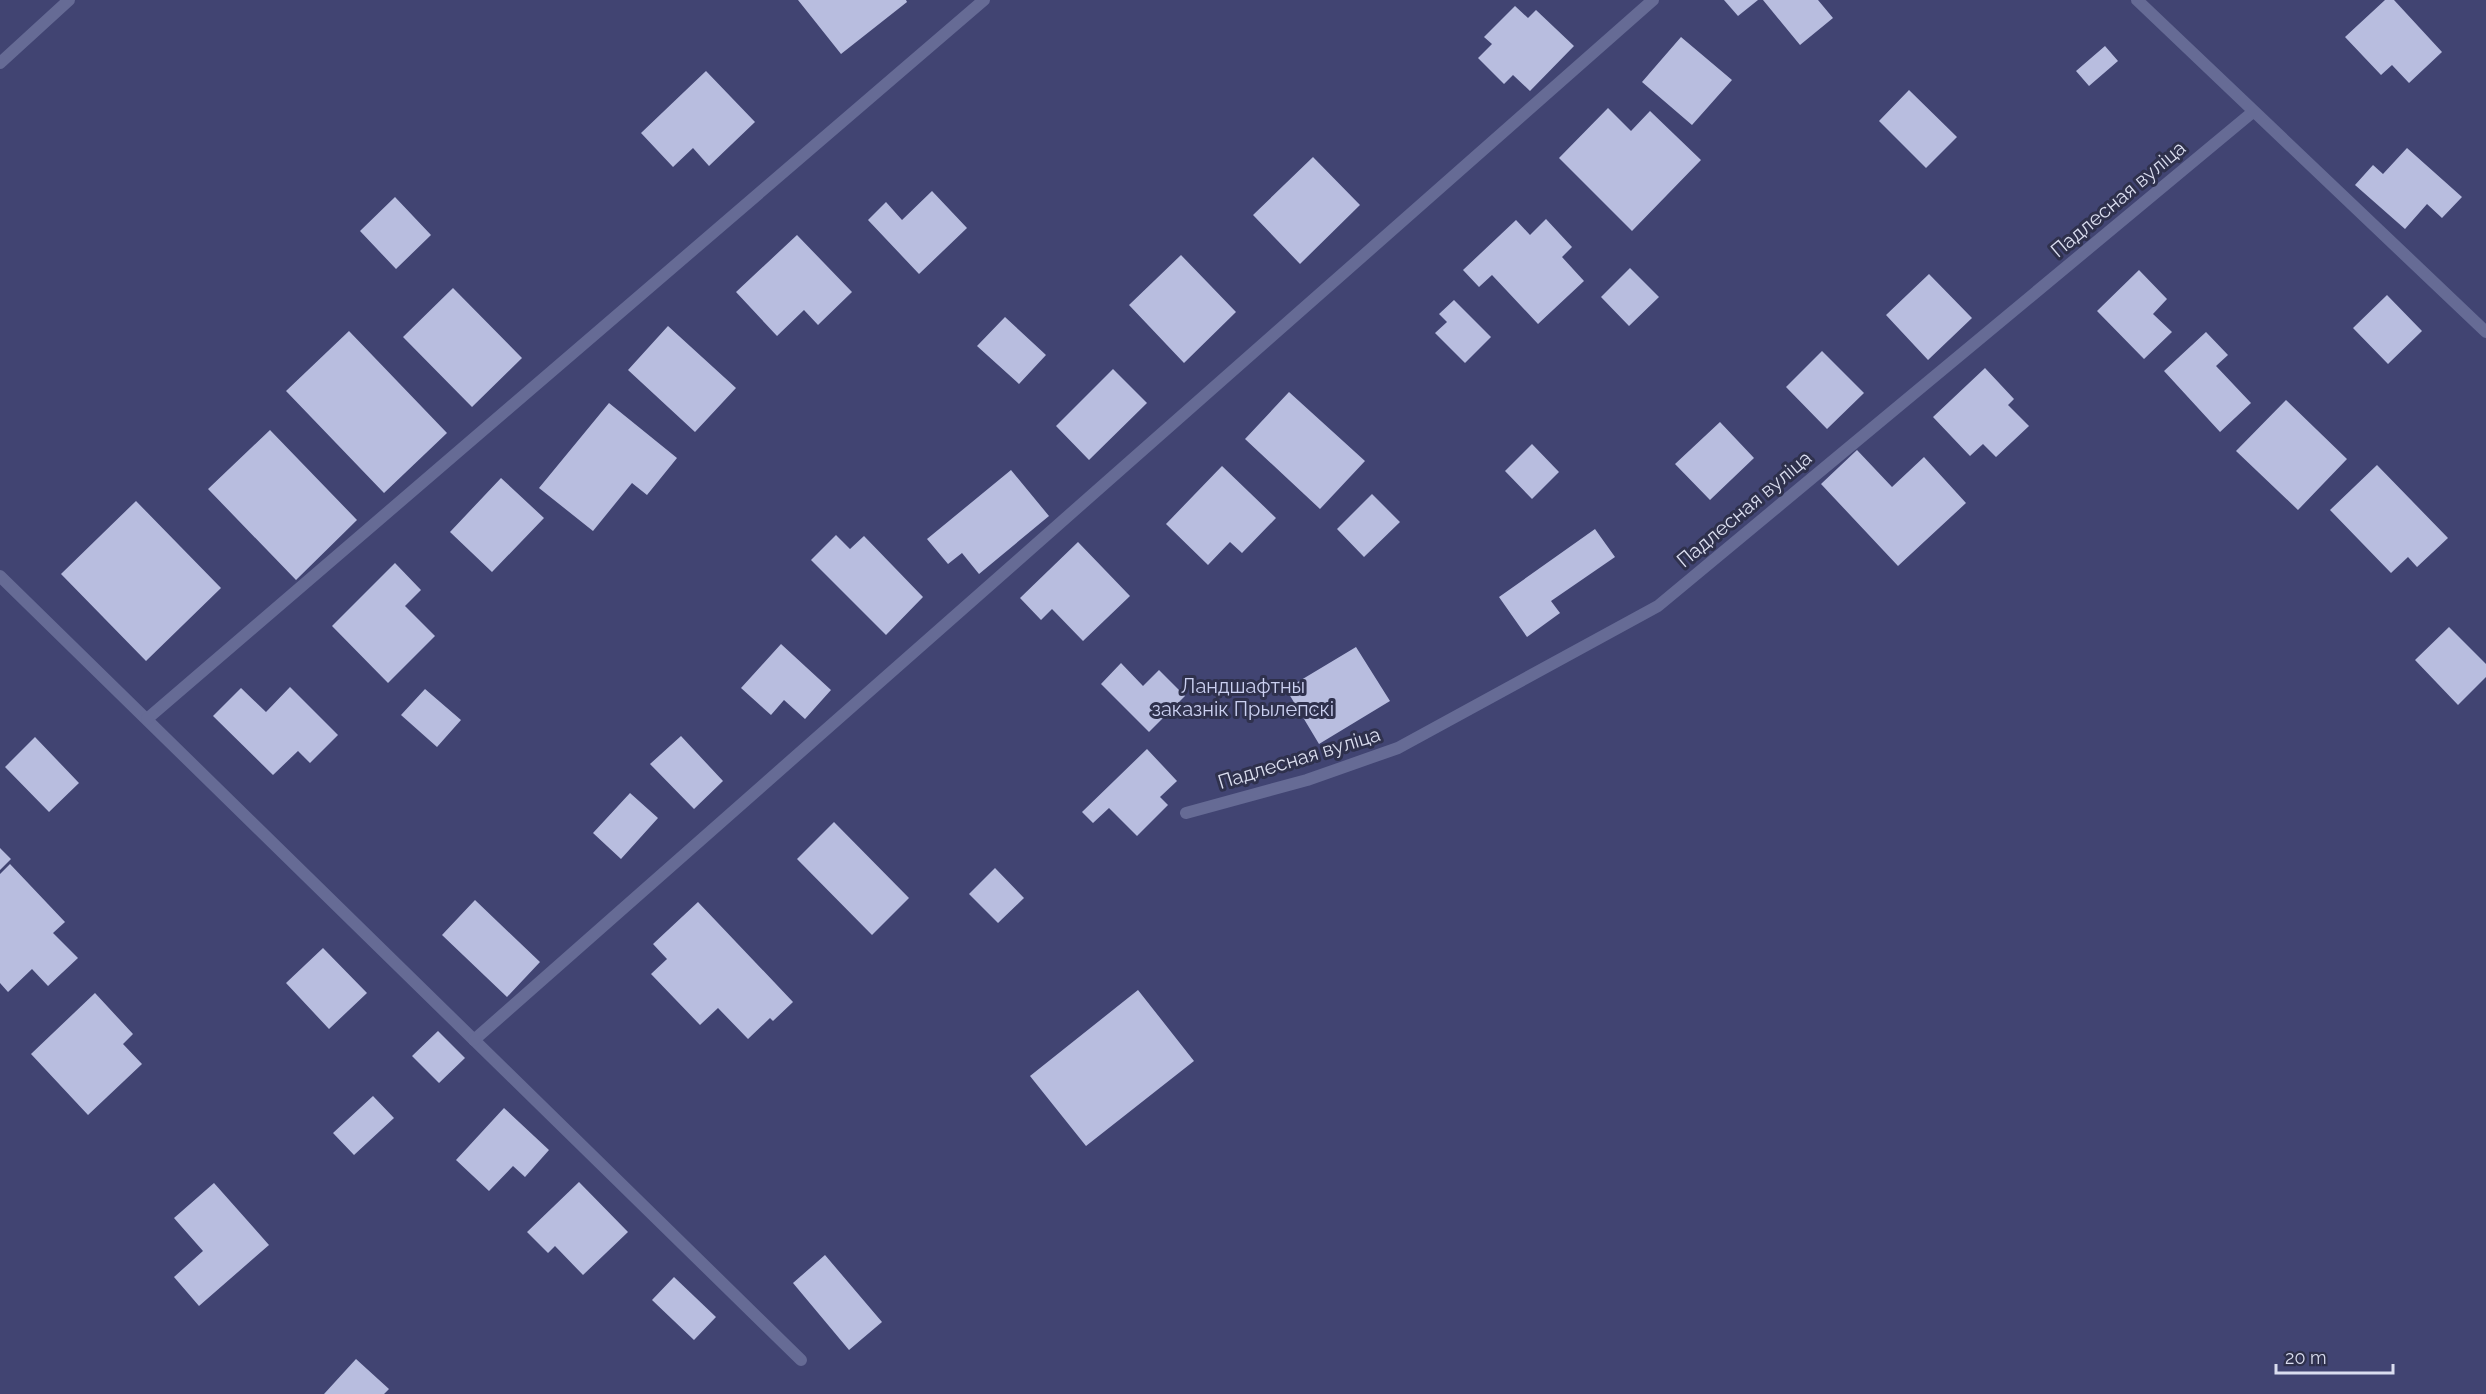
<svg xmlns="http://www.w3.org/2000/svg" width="2486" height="1394" font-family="Raleway,sans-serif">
  <rect width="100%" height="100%" fill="#2f314d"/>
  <path fill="#414472" d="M 0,0 L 2486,0 L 2486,1394 L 0,1394 Z"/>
  <path fill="#b8bddf" d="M 798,0 L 906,0 L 907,2 L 841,54 Z
    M 1724,0 L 1758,0 L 1738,16 Z
    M 1763,0 L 1818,0 L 1833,18 L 1800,45 Z
    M 2385,0 L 2394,0 L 2442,52 L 2409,83 L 2392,65 L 2381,75 L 2345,37 Z
    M 1515,6 L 1528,18 L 1536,10 L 1574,46 L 1530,91 L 1513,75 L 1504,84 L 1478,58 L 1492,44 L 1484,37 Z
    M 1681,37 L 1732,80 L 1692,125 L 1642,82 Z
    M 2105,46 L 2118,61 L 2089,86 L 2076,71 Z
    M 706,71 L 755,122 L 709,166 L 693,148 L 673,167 L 641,133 Z
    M 1909,90 L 1957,137 L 1926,168 L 1879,121 Z
    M 1608,108 L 1631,131 L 1650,111 L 1701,160 L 1632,231 L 1559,158 Z
    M 2407,148 L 2462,197 L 2442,218 L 2427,204 L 2405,229 L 2355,185 L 2373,165 L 2383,174 Z
    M 1313,157 L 1360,205 L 1300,264 L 1253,215 Z
    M 932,191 L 967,228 L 919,274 L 868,220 L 886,202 L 902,220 Z
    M 395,197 L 431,235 L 396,269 L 360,231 Z
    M 1546,219 L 1572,247 L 1562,257 L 1584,281 L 1538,324 L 1492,275 L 1479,287 L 1463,270 L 1516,220 L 1530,235 Z
    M 797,235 L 852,292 L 818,325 L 804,310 L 777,336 L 736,292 Z
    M 1181,255 L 1236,312 L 1184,363 L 1129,305 Z
    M 1630,268 L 1659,297 L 1629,326 L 1601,297 Z
    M 2139,270 L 2167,299 L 2153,314 L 2172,332 L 2144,359 L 2097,311 Z
    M 1929,274 L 1972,318 L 1928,360 L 1886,315 Z
    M 453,288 L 522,358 L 472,407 L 403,337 Z
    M 2387,295 L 2422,331 L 2388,364 L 2353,328 Z
    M 1454,300 L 1491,337 L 1465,363 L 1435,333 L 1447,322 L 1439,314 Z
    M 1005,317 L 1046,355 L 1019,384 L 977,346 Z
    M 668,326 L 736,388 L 695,432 L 628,370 Z
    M 349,331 L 447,433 L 384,493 L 286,391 Z
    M 2206,332 L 2228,355 L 2216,366 L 2251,403 L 2220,432 L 2164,371 Z
    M 1822,351 L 1864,393 L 1827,429 L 1786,387 Z
    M 1985,368 L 2014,399 L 2008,405 L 2029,426 L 1996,457 L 1983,444 L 1970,456 L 1933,417 Z
    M 1113,369 L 1147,403 L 1089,460 L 1056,426 Z
    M 1289,392 L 1365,461 L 1320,509 L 1245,439 Z
    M 2286,400 L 2347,459 L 2298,510 L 2236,451 Z
    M 609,403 L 677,458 L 647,495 L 632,483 L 593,531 L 539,488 Z
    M 1720,422 L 1754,458 L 1710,500 L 1675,464 Z
    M 270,430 L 357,520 L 296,580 L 208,489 Z
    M 1532,444 L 1559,472 L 1532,499 L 1505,471 Z
    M 1857,450 L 1892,487 L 1924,457 L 1966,503 L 1898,566 L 1821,484 Z
    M 2377,465 L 2448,538 L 2417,567 L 2408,557 L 2391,573 L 2330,510 Z
    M 1222,466 L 1276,518 L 1242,553 L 1230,542 L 1208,565 L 1166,524 Z
    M 1011,470 L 1049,516 L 979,574 L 962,553 L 948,564 L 927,539 Z
    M 501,478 L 544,518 L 492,572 L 450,532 Z
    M 1372,494 L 1400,522 L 1364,557 L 1337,529 Z
    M 136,501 L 221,588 L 146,661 L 61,574 Z
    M 1595,529 L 1615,557 L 1551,601 L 1560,613 L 1527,637 L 1499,597 Z
    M 836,535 L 850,549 L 864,536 L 923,597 L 886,635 L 811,560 Z
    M 1078,542 L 1130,596 L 1083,641 L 1052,609 L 1041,620 L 1020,598 Z
    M 395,563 L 421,590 L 405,606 L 435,636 L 388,683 L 332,626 Z
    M 2449,627 L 2486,664 L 2486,677 L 2458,705 L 2415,660 Z
    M 781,644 L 831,690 L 805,719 L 784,700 L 771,715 L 741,688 Z
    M 1356,647 L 1390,701 L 1319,744 L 1286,689 Z
    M 1121,663 L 1143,686 L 1159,670 L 1185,696 L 1149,732 L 1101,684 Z
    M 290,687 L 338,735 L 310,763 L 298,751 L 273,775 L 213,716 L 241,688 L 266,712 Z
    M 425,689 L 461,720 L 437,747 L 401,715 Z
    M 681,736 L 723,781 L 694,809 L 650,764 Z
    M 35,737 L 79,783 L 49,812 L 5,767 Z
    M 1147,749 L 1177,781 L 1160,797 L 1168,805 L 1137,836 L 1109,808 L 1093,823 L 1082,812 Z
    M 630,793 L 658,818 L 621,859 L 593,833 Z
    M 834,822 L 909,898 L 872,935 L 797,859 Z
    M 0,848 L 11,859 L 0,870 Z
    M 10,864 L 65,922 L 53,933 L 78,958 L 48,986 L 32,969 L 8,992 L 0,983 L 0,874 Z
    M 995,868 L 1024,898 L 998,923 L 969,894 Z
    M 475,900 L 540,962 L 507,997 L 442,935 Z
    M 698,902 L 793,1002 L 773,1021 L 770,1018 L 748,1039 L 718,1008 L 700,1025 L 651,974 L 667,959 L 653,944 Z
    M 323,948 L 367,993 L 329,1029 L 286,983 Z
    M 1138,990 L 1194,1061 L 1086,1146 L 1030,1076 Z
    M 95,993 L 133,1034 L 123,1044 L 142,1064 L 88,1115 L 31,1054 Z
    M 438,1031 L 465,1058 L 439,1083 L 412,1056 Z
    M 373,1096 L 394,1118 L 354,1155 L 333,1133 Z
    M 504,1108 L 549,1150 L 525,1177 L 513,1166 L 489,1191 L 456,1160 Z
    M 579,1182 L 628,1232 L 583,1275 L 555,1246 L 548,1253 L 527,1232 Z
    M 214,1183 L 269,1245 L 199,1306 L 174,1277 L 203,1251 L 174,1218 Z
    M 825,1255 L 882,1322 L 849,1350 L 793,1283 Z
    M 674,1277 L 716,1317 L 694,1340 L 652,1300 Z
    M 356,1359 L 389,1389 L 384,1394 L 324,1394 Z"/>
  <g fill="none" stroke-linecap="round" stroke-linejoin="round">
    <path stroke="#666b95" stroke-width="12" d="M 0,576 L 801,1360"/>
    <path stroke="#666b95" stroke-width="12" d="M 2137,0 L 2486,332
      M 0,63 L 69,0
      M 147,719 L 984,0
      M 1186,813 L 1307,780 L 1398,748 L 1658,606 L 2254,111
      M 474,1040 L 1653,0"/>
  </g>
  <g text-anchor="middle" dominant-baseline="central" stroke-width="6" stroke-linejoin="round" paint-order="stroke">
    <g font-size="20" fill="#daddef" stroke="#2f314d">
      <text transform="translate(2118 199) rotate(-40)">Падлесная вуліца</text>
      <text transform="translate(1744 509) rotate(-40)">Падлесная вуліца</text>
      <text transform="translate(1299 758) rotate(-17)">Падлесная вуліца</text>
    </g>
    <g font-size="20" fill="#cbd0f1" stroke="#2f314d">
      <text x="1243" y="686">Ландшафтны<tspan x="1243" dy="23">заказнік Прылепскі</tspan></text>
    </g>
  </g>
  <path d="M2276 1364v9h117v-9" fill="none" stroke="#daddef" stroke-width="3"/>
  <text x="2285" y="1364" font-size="18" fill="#daddef" stroke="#2f314d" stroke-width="4.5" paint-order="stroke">20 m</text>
</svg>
